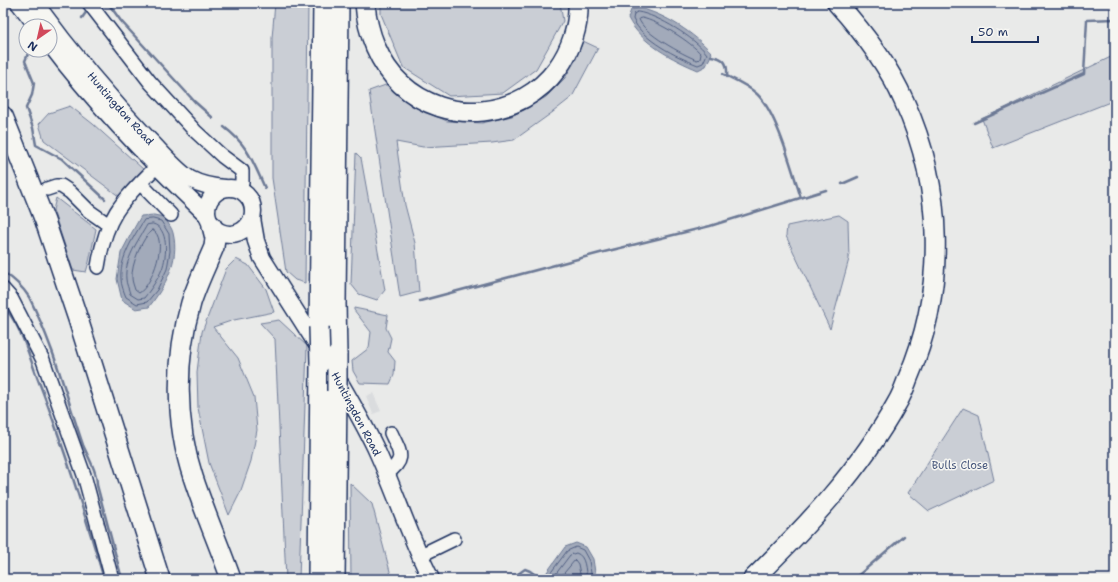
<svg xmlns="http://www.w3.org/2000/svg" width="1118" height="582" font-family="'Shantell Sans',sans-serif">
  <rect width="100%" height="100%" fill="#e9eae9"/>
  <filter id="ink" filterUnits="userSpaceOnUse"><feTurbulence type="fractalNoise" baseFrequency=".025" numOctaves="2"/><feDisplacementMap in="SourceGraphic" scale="8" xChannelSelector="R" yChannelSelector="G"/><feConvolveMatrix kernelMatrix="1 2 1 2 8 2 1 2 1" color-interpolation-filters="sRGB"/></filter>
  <g filter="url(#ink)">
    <path fill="#dadcde" d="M 373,393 L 381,411 L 373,414 L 366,396 Z"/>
    <path fill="#caced5" stroke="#727e9a" d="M 275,3 L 308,3 L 305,283 L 295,280 L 286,272 L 272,178 L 272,38 Z
      M 381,3 L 560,3 L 563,21 L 536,69 L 503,93 L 449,96 L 403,67 L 381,14 Z
      M 583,41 L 598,48 L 572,97 L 553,112 L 514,140 L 492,143 L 423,147 L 396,142 L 405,205 L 415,243 L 419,292 L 400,297 L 369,91 L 391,83 L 410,105 L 447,121 L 482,123 L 512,116 L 546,97 L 565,78 L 576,59 Z
      M 1115,55 L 1115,100 L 993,148 L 982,119 Z
      M 70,106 L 93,124 L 144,170 L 120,197 L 44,140 L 39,124 L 49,113 Z
      M 356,153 L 361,158 L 385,290 L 377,300 L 359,294 L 351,284 Z
      M 56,198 L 96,229 L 89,262 L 86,272 L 73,270 L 53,210 Z
      M 839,215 L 848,221 L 849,259 L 830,329 L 786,236 L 787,226 Z
      M 236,259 L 248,265 L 266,289 L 274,312 L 234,320 L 213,327 L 238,358 L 254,397 L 257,430 L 251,461 L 240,493 L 229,515 L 209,463 L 198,408 L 197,372 L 202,332 L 226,269 Z
      M 354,308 L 388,315 L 386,328 L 391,338 L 388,352 L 395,361 L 394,375 L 390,384 L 360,383 L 353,371 L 352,361 L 369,348 L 371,332 L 354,310 Z
      M 279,320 L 307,346 L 299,579 L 286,579 L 275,339 L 260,323 Z
      M 963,408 L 979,415 L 994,480 L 929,511 L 908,493 Z
      M 350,483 L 372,504 L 392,579 L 351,579 Z"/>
    <path fill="#a2aaba" stroke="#6c7995" d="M 639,8 C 665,14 694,33 712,53 L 706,66 L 698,70 C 674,60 640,43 628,18 L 631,10 Z
      M 154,215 L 164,217 C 167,222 172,228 173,233 C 180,261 165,286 149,307 L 136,309 L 122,300 L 117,279 L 121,253 L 132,232 L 141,216 Z
      M 576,543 L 586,547 L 593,559 L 596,579 L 542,579 L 565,547 Z"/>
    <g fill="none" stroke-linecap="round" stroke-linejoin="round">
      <path stroke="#516083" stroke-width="1" d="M 638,12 C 658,15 695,38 707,54 L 703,63 L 698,65 C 677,57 642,40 633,19 L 634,14 Z
        M 642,18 C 658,21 691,42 701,54 L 700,59 L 697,60 C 684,55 642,33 639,19 Z
        M 153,219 L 161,221 L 169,234 L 170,251 L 167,269 L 157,290 L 147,302 L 137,304 L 126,297 C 124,292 121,285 121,279 C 119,259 134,236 144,220 Z
        M 153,224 C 169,228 167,256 162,269 C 158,279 151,289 144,298 L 138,299 L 130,294 C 129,289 126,284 126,279 C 124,260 138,241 147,225 Z
        M 152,230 C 170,237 152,286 139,293 L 135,290 C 134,286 132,282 132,278 C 131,265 142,238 152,230 Z
        M 546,579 L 567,551 L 576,547 L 583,550 L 589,561 L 592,579
        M 552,579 L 570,555 L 576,553 C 586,556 585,570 587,579
        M 559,579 L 575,560 L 578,564 L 581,579"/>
      <path stroke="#6c7995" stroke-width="2.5" d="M 108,3 L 121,21 L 195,102 L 213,118
        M 82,18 L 87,11
        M 28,54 L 25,61 L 34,83 L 32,95 L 26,108 L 33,128 L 36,145 L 62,159 L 105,199
        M 711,56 C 724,58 728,62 727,77
        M 723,74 C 735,80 748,85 757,94 C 777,113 792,170 801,198
        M 974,123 L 1084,74 L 1087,20 L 1115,19
        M 224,127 C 248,145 253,162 265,188
        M 3,160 L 9,157
        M 842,184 L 858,177
        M 3,272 C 14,279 22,286 29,297 C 53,344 66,395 83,445 C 88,457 97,471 97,485 L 122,579
        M 420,301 L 600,253 L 710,226 L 826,190
        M 3,306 C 21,325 28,353 37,377 C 63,443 84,511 104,579
        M 514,579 L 518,574 L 525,569 L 530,571 L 541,579
        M 854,579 L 904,536"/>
      <defs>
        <path id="minor" d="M 89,3 L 150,82 L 195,131 L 222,156 L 242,171 L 242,183 L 239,189
          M 140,183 L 171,215
          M 47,189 L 56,186 L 61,186 L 70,192 L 89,211 L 109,225
          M 98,267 C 106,215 122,201 158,165
          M 3,289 L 11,298 L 43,360 L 84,475 L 112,579
          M 386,474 C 407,459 400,453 391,433
          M 419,556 L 454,539"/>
        <g id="major">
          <path d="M 19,3 L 37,26"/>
          <path id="s1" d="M 35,3 C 70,51 109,98 150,141 C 161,152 177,171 190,179 C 201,185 212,187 225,188"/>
          <path d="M 50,44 C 96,105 150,161 206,214"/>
          <circle cx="230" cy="211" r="23"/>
          <path d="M 252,218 L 256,241 L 262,258 L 321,351"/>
          <path d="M 335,374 C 349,398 363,422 375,447 C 395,490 409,536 431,579"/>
        </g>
        <path id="highway" d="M 365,3 C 367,32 379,64 401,84 C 447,127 521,118 557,69 C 571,50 579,26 578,3
          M 3,116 L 45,221 L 78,319 L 160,579
          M 212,226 L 215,238 L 214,247 C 206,266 197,284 191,303 C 175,358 175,423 193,477 C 204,511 219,545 231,579
          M 319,327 L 323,3
          M 337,355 L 336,303 L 339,3
          M 318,579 L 320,363
          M 335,579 L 337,391
          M 753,579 C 807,526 860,470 897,403 C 902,395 905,386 908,378 C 946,290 944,188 904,101 C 888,64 864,33 837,3"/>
      </defs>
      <use href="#minor" stroke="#1b2f5e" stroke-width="16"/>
      <use href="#major" stroke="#1b2f5e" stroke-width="19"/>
      <use href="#highway" stroke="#1b2f5e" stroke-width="22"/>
      <use href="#minor" stroke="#f6f6f2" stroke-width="13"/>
      <use href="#major" stroke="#f6f6f2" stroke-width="16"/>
      <use href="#highway" stroke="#f6f6f2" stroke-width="19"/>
      <defs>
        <path id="highway-bridge" d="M 319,327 L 320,363
          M 337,355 L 337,391"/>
      </defs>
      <use href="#highway-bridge" stroke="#1b2f5e" stroke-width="22" stroke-linecap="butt"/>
      <use href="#highway-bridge" stroke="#f6f6f2" stroke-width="19"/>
    </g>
  </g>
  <g text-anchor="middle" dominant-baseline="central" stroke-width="3" stroke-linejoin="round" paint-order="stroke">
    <g font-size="11" fill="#1b2f5e" stroke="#f6f6f2">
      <text stroke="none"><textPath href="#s1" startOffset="136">Huntingdon Road</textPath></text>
      <text transform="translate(356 414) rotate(62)">Huntingdon Road</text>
    </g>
    <g font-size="11" fill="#47577c" stroke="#f6f6f2">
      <text x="960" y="465">Bulls Close</text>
    </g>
  </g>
  <rect width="1118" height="582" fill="none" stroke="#f6f6f2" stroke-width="16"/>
  <rect x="8" y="8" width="1102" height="566" fill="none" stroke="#1b2f5e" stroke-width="1.5" filter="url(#ink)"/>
  <g transform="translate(38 38) rotate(214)"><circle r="19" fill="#f6f6f2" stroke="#9ea6b7"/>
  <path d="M0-3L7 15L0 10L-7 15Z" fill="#d1495b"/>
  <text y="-6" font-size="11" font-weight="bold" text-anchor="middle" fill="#1b2f5e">N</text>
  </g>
  <path d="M972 36v6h66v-6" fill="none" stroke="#1b2f5e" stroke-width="2"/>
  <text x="978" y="36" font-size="12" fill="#1b2f5e" stroke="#f6f6f2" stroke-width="3" paint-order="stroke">50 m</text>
</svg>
